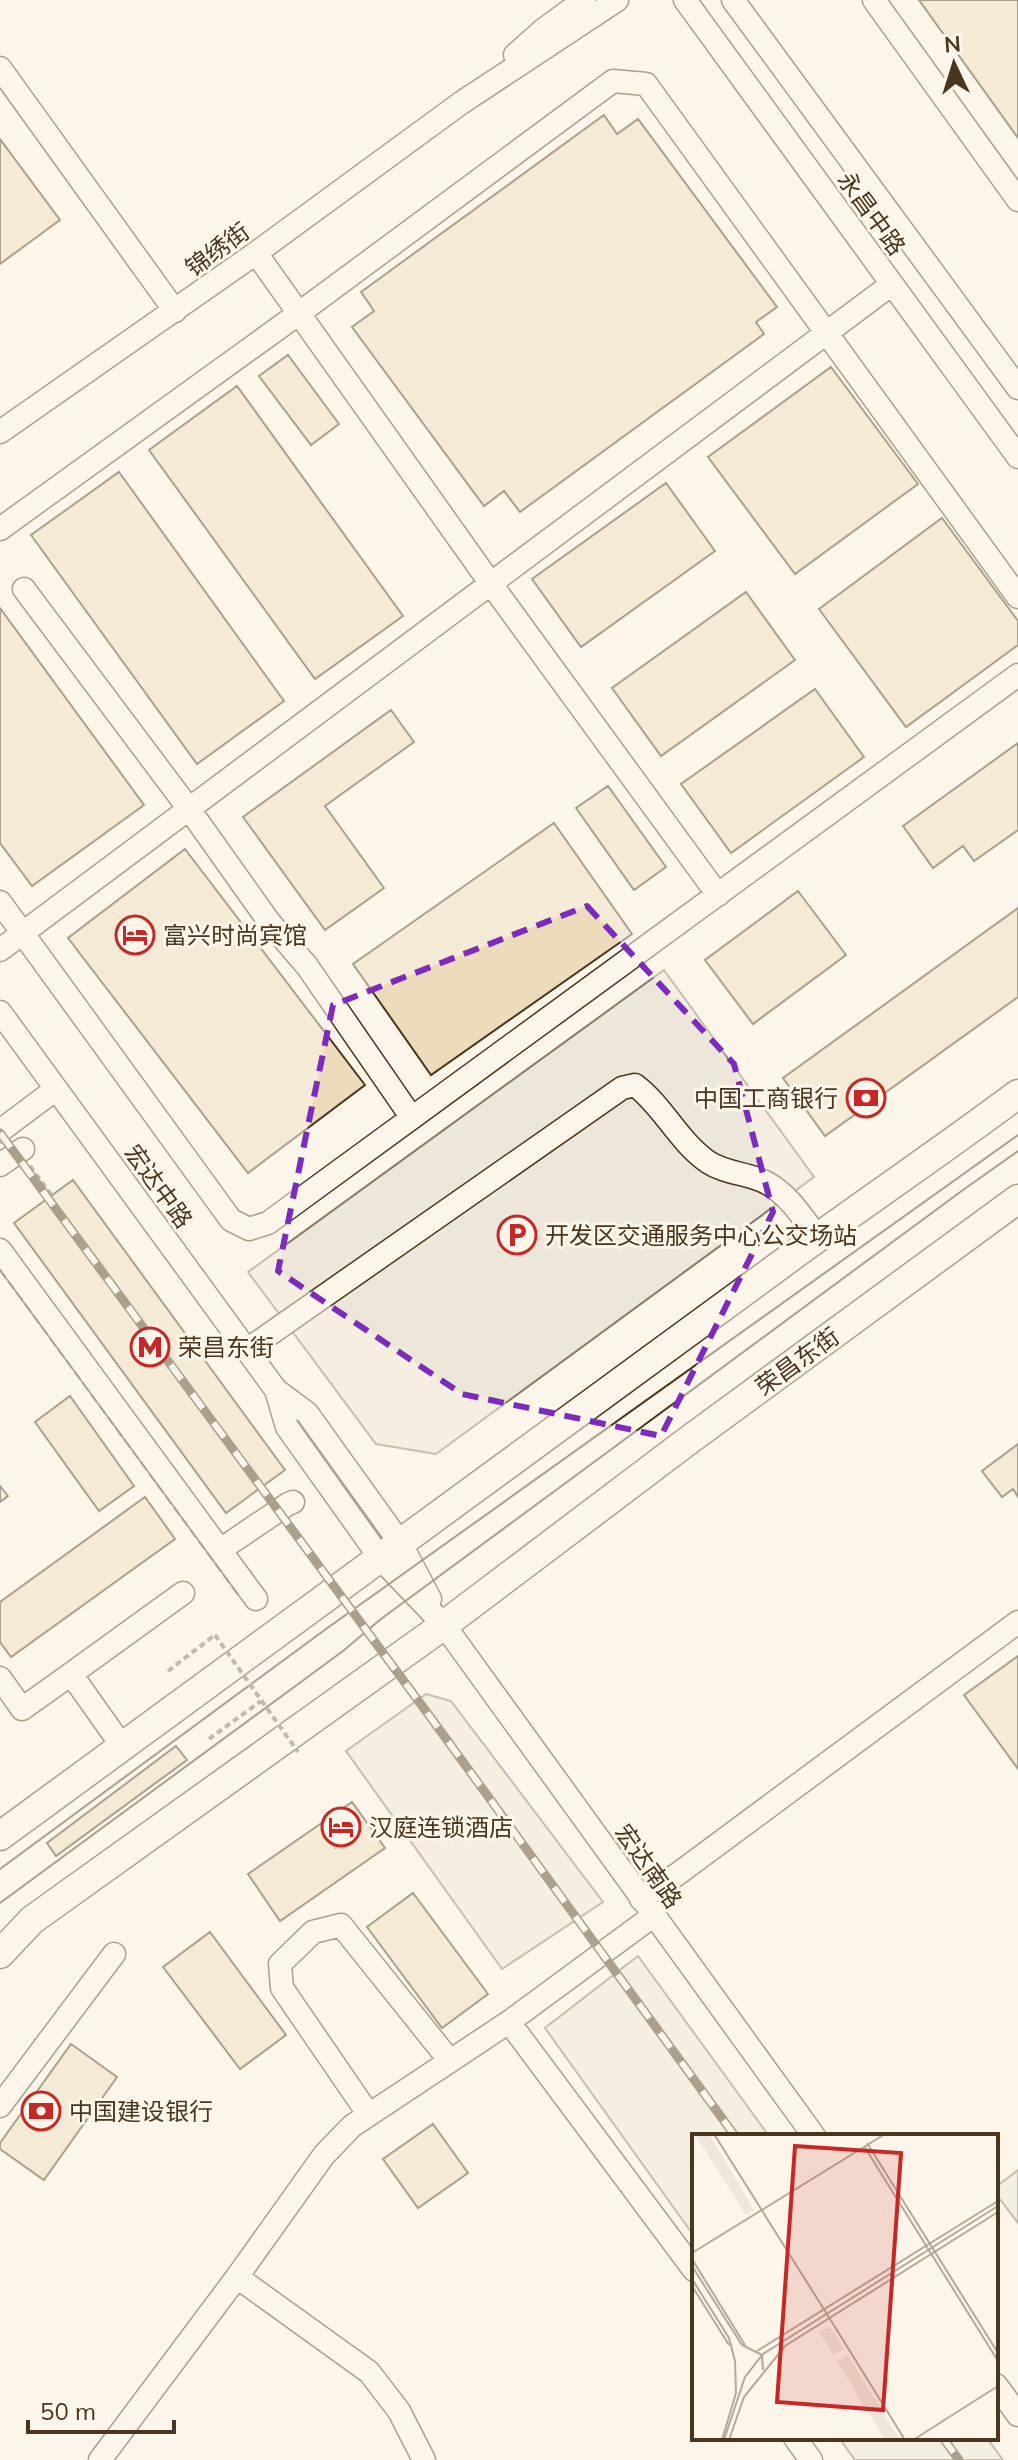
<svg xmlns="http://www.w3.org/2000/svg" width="1018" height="2460" font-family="Mulish,'Noto Sans SC',sans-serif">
  <rect width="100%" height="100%" fill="#fbf6e9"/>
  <path fill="#ede6d9" stroke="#887966" stroke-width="2" d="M 426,1694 L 451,1701 L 603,1902 L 502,1969 L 346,1751 Z
    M 638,1956 L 769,2136 L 694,2136 L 694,2236 L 545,2028 Z
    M 1018,2170 L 1018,2223 L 996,2194 L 996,2187 Z
    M 839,2438 L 987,2438 L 1003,2460 L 855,2460 Z"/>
  <path fill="#ede7d9" stroke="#887966" stroke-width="2" d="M 664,970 L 814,1177 L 436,1454 L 376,1444 L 248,1272 Z"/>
  <path fill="#ecdcbc" stroke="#4a3520" stroke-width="2" d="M 919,0 L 1018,0 L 1018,138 Z
    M 604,115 L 617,134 L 638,119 L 777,307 L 756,322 L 764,334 L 520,512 L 504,491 L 484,506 L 352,327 L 374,311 L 361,292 Z
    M 0,139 L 60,220 L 0,264 Z
    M 288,355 L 339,424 L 311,445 L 259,376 Z
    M 831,367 L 918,484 L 795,574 L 708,457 Z
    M 237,386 L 403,616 L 315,679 L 149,450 Z
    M 119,472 L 284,701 L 197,764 L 31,535 Z
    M 666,483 L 715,551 L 581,647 L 532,579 Z
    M 942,518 L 1018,621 L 1018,645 L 906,727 L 819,609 Z
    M 746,592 L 795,660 L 661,756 L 612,688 Z
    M 0,608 L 144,805 L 32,886 L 0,843 Z
    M 815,689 L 864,757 L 731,853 L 681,784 Z
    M 391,710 L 414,742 L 325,806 L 384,888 L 325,930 L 243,817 Z
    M 1018,743 L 1018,830 L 974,861 L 963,846 L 933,868 L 903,826 Z
    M 608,786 L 666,867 L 634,890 L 576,808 Z
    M 554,823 L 632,934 L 431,1075 L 353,964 Z
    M 185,849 L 365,1085 L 248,1173 L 68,938 Z
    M 798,891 L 846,955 L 753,1024 L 705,960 Z
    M 1018,908 L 1018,997 L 825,1136 L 783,1078 Z
    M 73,1180 L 285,1470 L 226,1513 L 14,1223 Z
    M 70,1396 L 134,1486 L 99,1511 L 35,1422 Z
    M 1018,1444 L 1018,1497 L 1013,1489 L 1002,1497 L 982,1471 Z
    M 0,1486 L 8,1496 L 0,1502 Z
    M 145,1497 L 175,1539 L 11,1657 L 0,1642 L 0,1602 Z
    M 1018,1656 L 1018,1769 L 964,1695 Z
    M 176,1746 L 187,1760 L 56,1856 L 47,1843 Z
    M 352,1802 L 385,1848 L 280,1921 L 248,1874 Z
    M 413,1893 L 488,1994 L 442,2028 L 367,1927 Z
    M 210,1932 L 286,2035 L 240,2069 L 163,1967 Z
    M 71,2044 L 117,2077 L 44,2180 L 0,2149 L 0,2143 Z
    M 433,2124 L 468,2173 L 418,2208 L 383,2159 Z"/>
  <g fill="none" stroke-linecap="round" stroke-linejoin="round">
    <defs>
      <path id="minor" d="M 685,0 L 1018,457
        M 733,0 L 1018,388
        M 874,0 L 1018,200
        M 515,55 L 543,30 L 584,0
        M 0,68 L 175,311
        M 256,253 L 491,584 L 718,895
        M 0,432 L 256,253 L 461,103 L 617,0
        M 0,529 L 298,314 L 613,81 L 646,84 L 1018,597
        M 24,589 L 189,809 L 270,923 L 307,966 L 412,1118
        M 0,902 L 231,1220 L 249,1229 L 268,1223 L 1018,675
        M 0,950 L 892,284
        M 0,1012 L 276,1390 L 307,1413 L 401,1544 L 430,1599
        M 0,1131 L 56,1089
        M 0,1165 L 23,1149
        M 0,1250 L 256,1599
        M 247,1350 L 622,1088 L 635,1085 C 663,1106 678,1141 708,1162 C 726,1174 749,1173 767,1183 C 789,1195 803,1218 818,1238
        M 276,1390 L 287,1427 L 381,1559 L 444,1625 L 814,2136
        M 220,1550 L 288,1504 L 293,1502
        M 71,1674 L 183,1593
        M 0,1678 L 22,1709 L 71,1674 L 122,1746
        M 641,1899 L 679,1873 L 1018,1622
        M 509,2022 L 694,2270
        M 0,2106 L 114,1954
        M 369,2115 L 282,1988 L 280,1964 L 313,1932 L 341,1925 L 450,2061
        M 237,2277 L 369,2372 L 399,2411 L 424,2460
        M 996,2385 L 1018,2415
        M 795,2438 L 811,2460
        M 100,2460 L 237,2277 L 324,2155 L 352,2126 L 509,2022 L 653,1916"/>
      <path id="major" d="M 0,1836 C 263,1644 525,1452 787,1260 C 863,1204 942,1151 1018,1094
        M 0,1954 L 32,1920 L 444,1625 L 689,1440 L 1018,1199"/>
    </defs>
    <use href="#minor" stroke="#4a3520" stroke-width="25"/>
    <use href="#major" stroke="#4a3520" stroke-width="31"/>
    <path stroke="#7f6f5c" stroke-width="4" stroke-dasharray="6 4" stroke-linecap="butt" d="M 30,1166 L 52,1196
      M 168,1671 L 215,1635
      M 209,1739 L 261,1701"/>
    <use href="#minor" stroke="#fbf6e9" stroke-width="22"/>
    <use href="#major" stroke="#fbf6e9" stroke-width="28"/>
    <path stroke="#4a3520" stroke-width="2" d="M 0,1869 L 326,1629 L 1018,1135
      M 0,1903 L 343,1651 L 381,1619 L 963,1190 L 1018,1151"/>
    <defs>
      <path id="rail" d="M 0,1133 L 431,1718 L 735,2136
        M 943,2438 L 959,2460"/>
    </defs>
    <use href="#rail" stroke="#4a3520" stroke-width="9"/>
    <use href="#rail" stroke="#fbf6e9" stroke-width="6" stroke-dasharray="18" stroke-linecap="butt"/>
    <path stroke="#7f6f5c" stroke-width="4" stroke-dasharray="6 4" stroke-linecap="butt" d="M 215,1635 L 298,1752"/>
    <path stroke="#4a3520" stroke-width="2" stroke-dasharray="10 4" stroke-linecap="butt" d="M 0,1270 L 239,1596"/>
  </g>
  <path d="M0 0H1018V2460H0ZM 587,906 L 734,1064 L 773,1212 L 661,1436 L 462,1394 L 278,1271 L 333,1005 Z" fill="#fbf6e9" fill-opacity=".55" fill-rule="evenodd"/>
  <path fill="none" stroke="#7b2cbf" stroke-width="6" stroke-dasharray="16 10" stroke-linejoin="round" d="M 587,906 L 734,1064 L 773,1212 L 661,1436 L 462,1394 L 278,1271 L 333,1005 Z"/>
  <defs>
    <symbol id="hotel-ring" viewBox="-11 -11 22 22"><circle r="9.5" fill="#fbf6e9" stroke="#c62828" stroke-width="1.5"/><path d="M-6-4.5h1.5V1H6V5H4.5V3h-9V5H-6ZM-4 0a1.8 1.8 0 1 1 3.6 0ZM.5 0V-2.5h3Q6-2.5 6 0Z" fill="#c62828"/></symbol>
    <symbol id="bank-ring" viewBox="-11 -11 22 22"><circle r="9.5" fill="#fbf6e9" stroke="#c62828" stroke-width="1.5"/><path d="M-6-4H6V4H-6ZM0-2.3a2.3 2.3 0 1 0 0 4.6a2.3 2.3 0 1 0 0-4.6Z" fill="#c62828"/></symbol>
    <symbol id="parking-ring" viewBox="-11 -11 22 22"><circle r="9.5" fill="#fbf6e9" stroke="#c62828" stroke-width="1.5"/><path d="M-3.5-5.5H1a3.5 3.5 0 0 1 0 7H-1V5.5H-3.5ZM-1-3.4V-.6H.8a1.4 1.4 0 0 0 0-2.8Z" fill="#c62828"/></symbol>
    <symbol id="metro-ring" viewBox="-11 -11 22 22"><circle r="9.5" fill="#fbf6e9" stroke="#c62828" stroke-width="1.5"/><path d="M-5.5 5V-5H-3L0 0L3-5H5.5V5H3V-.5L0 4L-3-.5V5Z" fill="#c62828"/></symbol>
  </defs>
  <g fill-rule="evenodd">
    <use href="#hotel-ring" x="113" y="913" width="44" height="44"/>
    <use href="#bank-ring" x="844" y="1076" width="44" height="44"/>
    <use href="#parking-ring" x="495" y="1213" width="44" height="44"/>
    <use href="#metro-ring" x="128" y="1325" width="44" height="44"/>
    <use href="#hotel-ring" x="319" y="1805" width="44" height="44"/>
    <use href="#bank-ring" x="19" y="2089" width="44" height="44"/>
  </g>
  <g text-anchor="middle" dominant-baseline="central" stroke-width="6" stroke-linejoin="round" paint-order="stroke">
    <g font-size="24" fill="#4a3520" stroke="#fbf6e9">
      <text transform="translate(872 213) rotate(54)">永昌中路</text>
      <text transform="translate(217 249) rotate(-36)">锦绣街</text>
      <text transform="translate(159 1186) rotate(54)">宏达中路</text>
      <text transform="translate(797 1361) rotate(-36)">荣昌东街</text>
      <text transform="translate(649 1866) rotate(55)">宏达南路</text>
    </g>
    <g font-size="24" fill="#4a3520" stroke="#fbf6e9" text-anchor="start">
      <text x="163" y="935">富兴时尚宾馆</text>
      <text x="838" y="1098" text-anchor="end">中国工商银行</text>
      <text x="545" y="1235">开发区交通服务中心公交场站</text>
      <text x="178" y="1347">荣昌东街</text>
      <text x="369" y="1827">汉庭连锁酒店</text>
      <text x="69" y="2111">中国建设银行</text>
    </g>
  </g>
  <g transform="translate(692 2134)">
    <rect width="306" height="306" fill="#fbf6e9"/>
    <path d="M 3,0 L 17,0 L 62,76 L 54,81 ZM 138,193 L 152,215 L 141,221 L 127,197 ZM 156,221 L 208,306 L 193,306 L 145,227 Z" fill="#ede6d9"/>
    <path fill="none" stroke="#b4a999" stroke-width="2" d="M 22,0 L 138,185M 175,9 L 306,219M 172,12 L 306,227M 0,119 L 193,0M 0,125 L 53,211M 0,132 L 50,211 L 70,221 L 71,236M 0,145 L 37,204 L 43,227 L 44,259 L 30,306M 0,152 L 37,211M 138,185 L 213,306M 65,217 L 306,67M 32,306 L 53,243 L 71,220 L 306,72M 37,306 L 52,263 L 93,212 L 306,78M 221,306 L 306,252"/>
    <path fill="#c62828" fill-opacity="0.15" stroke="#c62828" stroke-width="4" d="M 103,12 L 209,19 L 191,276 L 85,268 Z"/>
    <rect width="306" height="306" fill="none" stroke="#4a3520" stroke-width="4"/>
  </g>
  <g transform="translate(954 64) rotate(356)" stroke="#fbf6e9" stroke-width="6" paint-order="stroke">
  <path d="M0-6L14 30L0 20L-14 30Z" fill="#4a3520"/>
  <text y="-12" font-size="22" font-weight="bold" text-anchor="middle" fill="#4a3520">N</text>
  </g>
  <path d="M28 2420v12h146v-12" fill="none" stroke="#4a3520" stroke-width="4"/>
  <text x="40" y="2420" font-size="24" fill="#4a3520" stroke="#fbf6e9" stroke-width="6" paint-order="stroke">50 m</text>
</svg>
